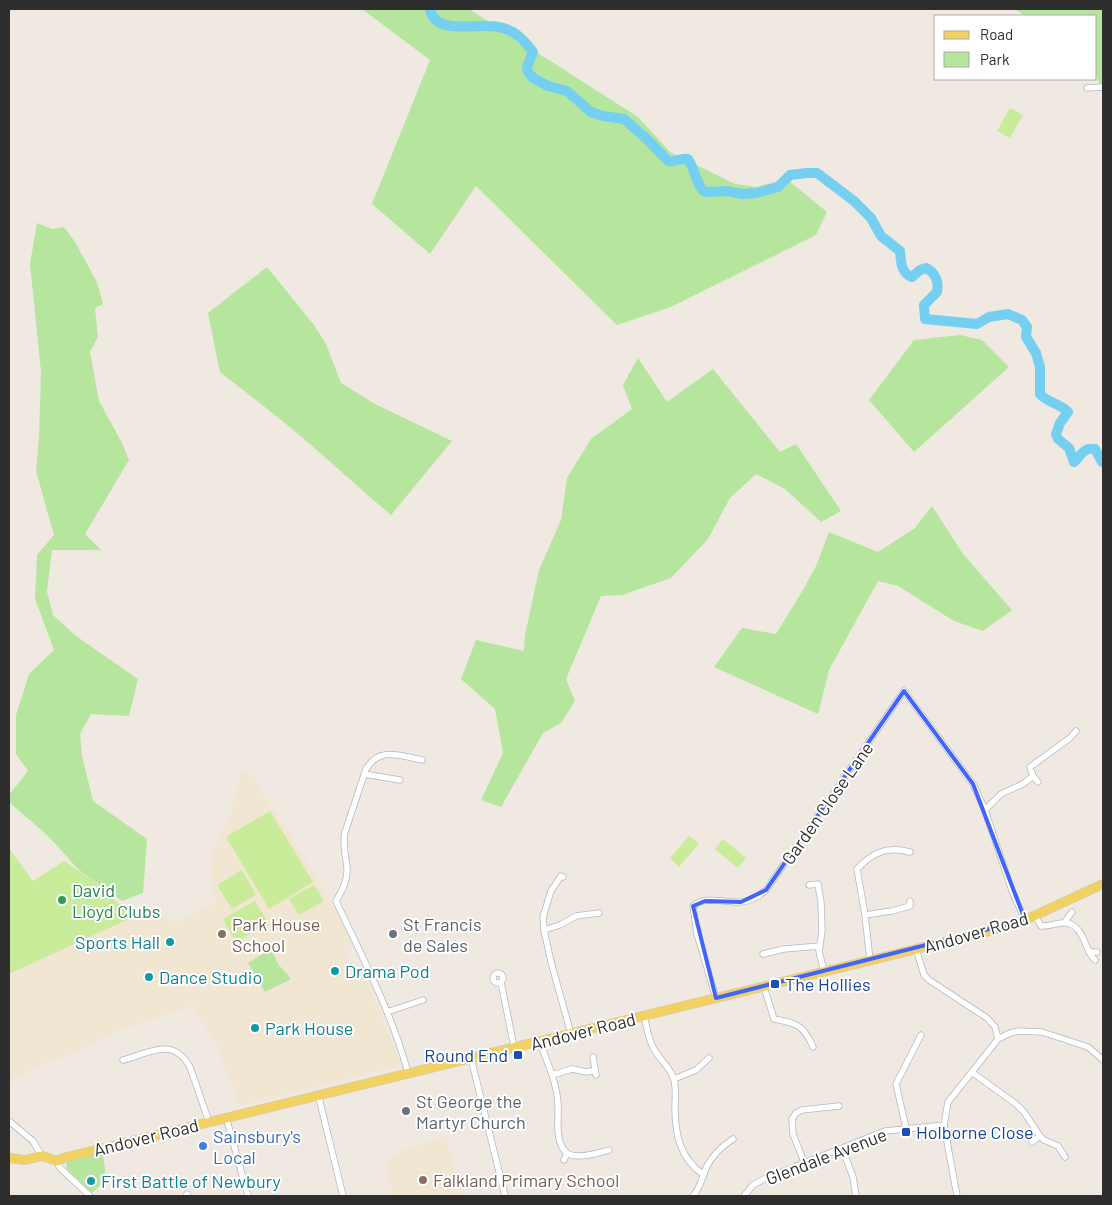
<svg xmlns="http://www.w3.org/2000/svg" width="1112" height="1205" font-family="Barlow,sans-serif">
  <rect width="100%" height="100%" fill="#efe9e1"/>
  <path fill="#f0e6d1" d="M 241,771 L 253,778 L 322,885 L 353,944 L 344,947 L 352,969 L 361,966 L 402,1066 L 239,1106 L 234,1089 L 216,1044 L 192,1006 L 111,1033 L 88,1046 L 32,1070 L 9,1082 L 9,974 L 133,917 L 153,906 L 175,924 L 216,902 L 211,882 L 211,858 L 232,809 L 238,790 Z
    M 446,1136 L 461,1196 L 393,1196 L 385,1164 L 399,1152 Z"/>
  <path fill="#b6e59e" d="M 362,9 L 469,9 L 638,117 L 670,152 L 735,184 L 757,187 L 778,181 L 789,181 L 827,212 L 816,235 L 671,307 L 617,325 L 476,186 L 430,254 L 372,204 L 430,60 Z
    M 1015,9 L 1103,9 L 1103,91 L 1096,76 L 1096,16 L 1025,16 Z
    M 37,223 L 52,229 L 64,227 L 75,242 L 97,282 L 103,304 L 95,308 L 98,337 L 90,352 L 99,401 L 122,443 L 129,460 L 85,534 L 101,550 L 52,550 L 47,592 L 53,615 L 76,636 L 138,679 L 129,716 L 91,714 L 80,734 L 82,756 L 93,801 L 147,839 L 143,893 L 122,901 L 79,870 L 48,836 L 9,802 L 9,795 L 28,771 L 16,754 L 16,715 L 29,674 L 54,650 L 35,599 L 37,555 L 54,535 L 36,471 L 39,438 L 41,372 L 30,264 Z
    M 267,267 L 314,325 L 326,344 L 341,383 L 375,404 L 452,441 L 391,515 C 369,497 349,478 327,459 C 293,428 256,400 220,372 L 208,313 Z
    M 960,335 L 982,340 L 1009,367 L 914,452 L 869,400 L 914,340 Z
    M 638,358 L 667,402 L 713,369 L 780,452 L 796,444 L 841,511 L 821,522 L 785,489 L 756,474 L 730,498 L 708,539 L 671,578 L 622,595 L 601,596 L 566,679 L 575,701 L 561,723 L 543,733 L 501,807 L 481,800 L 503,753 L 495,709 L 461,679 L 476,640 L 524,651 L 525,635 L 539,570 L 561,520 L 567,478 L 591,439 L 632,409 L 623,385 Z
    M 932,506 L 963,554 L 1012,610 L 983,631 L 954,621 L 898,586 L 878,581 L 829,670 L 818,714 L 714,667 L 742,628 L 776,634 L 803,590 L 816,566 L 829,532 L 878,552 L 915,528 Z
    M 271,949 L 278,964 L 291,979 L 265,992 L 248,963 Z
    M 102,1153 C 107,1172 107,1180 92,1193 L 67,1169 L 66,1162 Z"/>
  <path fill="#c9ec9a" d="M 1010,108 L 1023,115 L 1010,138 L 997,131 Z
    M 270,811 L 313,882 L 269,909 L 226,837 Z
    M 689,836 L 699,844 L 679,867 L 670,858 Z
    M 723,839 L 746,858 L 738,868 L 715,849 Z
    M 9,848 L 33,881 L 64,861 L 95,882 L 133,917 L 9,974 Z
    M 242,870 L 256,895 L 232,909 L 217,885 Z
    M 314,885 L 324,901 L 299,915 L 289,899 Z
    M 255,901 L 269,924 L 236,942 L 223,919 Z"/>
  <g fill="none" stroke-linecap="round" stroke-linejoin="round">
    <path stroke="#75cff0" stroke-width="10" d="M 430,9 C 435,37 479,22 499,27 C 515,30 524,40 533,52 L 527,67 L 528,72 L 533,78 L 548,86 L 567,91 L 591,112 L 603,116 L 624,119 L 649,141 L 668,161 C 675,163 681,157 688,159 C 695,169 696,185 705,192 L 727,191 L 742,194 L 756,193 L 778,187 L 790,175 L 807,173 L 817,173 L 821,176 L 854,201 L 871,218 L 881,236 L 900,251 C 901,262 901,273 912,277 L 920,270 L 926,268 C 936,273 939,282 937,292 L 924,305 L 925,319 L 977,324 L 989,317 L 1008,314 L 1022,320 L 1027,327 L 1026,337 L 1036,353 L 1040,367 L 1040,394 C 1048,403 1061,404 1068,412 L 1060,423 L 1056,434 L 1058,439 L 1069,448 L 1074,462 C 1081,456 1083,447 1095,449 L 1102,462 L 1103,462"/>
    <defs>
      <path id="street" d="M 1087,88 L 1103,87
        M 364,774 L 400,780
        M 1033,776 L 1038,782
        M 985,810 L 1001,794 L 1023,784 L 1033,776 L 1030,767 L 1070,738 L 1076,731
        M 563,877 L 561,876 L 551,891 L 543,917 L 544,930 L 551,962 L 571,1034
        M 809,885 L 818,884 L 821,902 L 822,931 L 819,951 L 824,972
        M 865,915 L 892,911 L 910,906 L 910,901
        M 1035,915 L 1041,926 C 1050,927 1059,921 1068,923 C 1085,928 1084,950 1095,960
        M 1064,923 L 1072,912
        M 544,930 L 560,925 L 576,916 L 599,913
        M 916,949 L 924,975 L 929,980 L 987,1018 L 995,1027 L 998,1039 L 948,1102 L 944,1125 L 957,1196
        M 1089,952 L 1097,952
        M 763,954 L 784,949 L 820,946
        M 870,960 L 865,915 L 857,869 C 873,852 887,846 910,852
        M493 978a5 5 0 1 1 10 0a5 5 0 1 1-10 0Z
        M 501,982 L 514,1047
        M 764,987 L 774,1019 C 796,1023 804,1025 813,1047
        M 716,998 L 697,934 L 693,906 C 706,895 725,903 740,902 C 750,902 759,896 766,890 L 904,691 L 973,784 L 985,810 L 1012,891 L 1025,920
        M 387,1012 L 423,1000
        M 644,1016 C 647,1027 648,1039 654,1049 C 659,1059 669,1066 673,1077 C 677,1087 675,1097 675,1108 C 675,1134 680,1159 704,1175
        M 998,1039 L 1010,1033 L 1019,1031 L 1042,1032 L 1088,1047 L 1103,1060
        M 539,1041 C 547,1061 557,1083 558,1104 C 559,1118 554,1143 567,1153 C 576,1160 599,1153 609,1150
        M 593,1057 L 596,1075
        M 471,1058 L 505,1196
        M 123,1060 C 150,1053 173,1036 190,1067 L 209,1122
        M 408,1073 C 392,1013 362,957 336,901 C 342,891 348,880 347,868 C 346,855 342,845 345,832 L 366,769 C 380,746 401,756 422,760
        M 973,1073 L 1016,1104 L 1024,1112 L 1040,1136 L 1044,1140 L 1058,1146 L 1065,1157
        M 552,1075 L 572,1069 L 587,1072 L 595,1070
        M 674,1079 L 696,1070 L 709,1058
        M 318,1094 L 343,1196
        M 226,1117 L 248,1196
        M 9,1121 L 33,1141 L 42,1156
        M 906,1128 L 896,1084 L 921,1035
        M 1032,1142 L 1040,1136
        M 842,1148 L 853,1177 L 856,1196
        M 564,1160 L 567,1153
        M 58,1161 L 59,1167 L 90,1196
        M 804,1162 L 793,1134 L 792,1119 L 796,1113 L 802,1110 L 839,1106
        M 187,1194 L 187,1196
        M 693,1196 C 701,1187 702,1177 707,1166 C 713,1155 722,1146 733,1139
        M 744,1196 L 753,1185 L 764,1179 L 885,1131 L 944,1125"/>
      <path id="primary" d="M 9,1158 L 25,1160 L 42,1156 L 58,1161 L 63,1158 L 1002,928 L 1025,920 L 1103,884"/>
    </defs>
    <use href="#street" stroke="#b4b7c1" stroke-width="7"/>
    <use href="#primary" stroke="#c9c9c9" stroke-width="10"/>
    <use href="#street" stroke="#fff" stroke-width="5.5"/>
    <use href="#primary" stroke="#f2d163" stroke-width="9"/>
  </g>
  <path fill="none" stroke="#4264fb" stroke-width="4" stroke-linejoin="round" d="M 904,691 L 973,784 L 1025,920 L 716,998 L 693,906 L 705,901 L 741,902 L 766,890 Z"/>
  <circle fill="#2e9e5b" stroke="#fff" stroke-width="2" cx="62" cy="900" r="5"/>
  <g fill="#8d6e63" stroke="#fff" stroke-width="2">
    <circle cx="222" cy="934" r="5"/>
    <circle cx="423" cy="1180" r="5"/>
  </g>
  <g fill="#6b7280" stroke="#fff" stroke-width="2">
    <circle cx="393" cy="934" r="5"/>
    <circle cx="406" cy="1111" r="5"/>
  </g>
  <g fill="#0f9aa8" stroke="#fff" stroke-width="2">
    <circle cx="170" cy="942" r="5"/>
    <circle cx="335" cy="971" r="5"/>
    <circle cx="149" cy="977" r="5"/>
    <circle cx="255" cy="1028" r="5"/>
    <circle cx="91" cy="1181" r="5"/>
  </g>
  <g fill="#1a4fb4" stroke="#fff" stroke-width="2">
    <rect x="770" y="979" width="10" height="10" rx="2.5"/>
    <rect x="513" y="1050" width="10" height="10" rx="2.5"/>
    <rect x="901" y="1127" width="10" height="10" rx="2.5"/>
  </g>
  <circle fill="#3f7fe0" stroke="#fff" stroke-width="2" cx="203" cy="1146" r="5"/>
  <g text-anchor="middle" dominant-baseline="central" stroke-width="4" stroke-linejoin="round" paint-order="stroke">
    <g font-size="18" fill="#2e2e2e" stroke="#fff">
      <text transform="translate(827 803) rotate(-55)">Garden Close Lane</text>
      <text transform="translate(976 932) rotate(-16)">Andover Road</text>
      <text transform="translate(583 1031) rotate(-14)">Andover Road</text>
      <text transform="translate(146 1137) rotate(-14)">Andover Road</text>
      <text transform="translate(826 1156) rotate(-21)">Glendale Avenue</text>
    </g>
    <g font-size="18" fill="#27864d" stroke="#fff" text-anchor="start">
      <text x="72" y="890">David<tspan x="72" dy="21">Lloyd Clubs</tspan></text>
    </g>
    <g font-size="18" fill="#785e54" stroke="#fff" text-anchor="start">
      <text x="232" y="924">Park House<tspan x="232" dy="21">School</tspan></text>
      <text x="433" y="1180">Falkland Primary School</text>
    </g>
    <g font-size="18" fill="#5b616d" stroke="#fff" text-anchor="start">
      <text x="403" y="924">St Francis<tspan x="403" dy="21">de Sales</tspan></text>
      <text x="416" y="1101">St George the<tspan x="416" dy="21">Martyr Church</tspan></text>
    </g>
    <g font-size="18" fill="#0d838f" stroke="#fff" text-anchor="start">
      <text x="160" y="942" text-anchor="end">Sports Hall</text>
      <text x="345" y="971">Drama Pod</text>
      <text x="159" y="977">Dance Studio</text>
      <text x="265" y="1028">Park House</text>
      <text x="101" y="1181">First Battle of Newbury</text>
    </g>
    <g font-size="18" fill="#164399" stroke="#fff" text-anchor="start">
      <text x="785" y="984">The Hollies</text>
      <text x="508" y="1055" text-anchor="end">Round End</text>
      <text x="916" y="1132">Holborne Close</text>
    </g>
    <g font-size="18" fill="#366cbe" stroke="#fff" text-anchor="start">
      <text x="213" y="1136">Sainsbury's<tspan x="213" dy="21">Local</tspan></text>
    </g>
  </g>
  <rect width="1112" height="1205" fill="none" stroke="#2e2e2e" stroke-width="20"/>
  <rect x="934" y="15" width="162" height="65" fill="#ffffff" stroke="#ababab"/>
  <rect x="944" y="31" width="25" height="8" fill="#f2d163" stroke="#ababab"/>
  <text x="980" y="40" font-size="15" fill="#2e2e2e">Road</text>
  <rect x="944" y="52" width="25" height="15" fill="#b6e59e" stroke="#ababab"/>
  <text x="980" y="65" font-size="15" fill="#2e2e2e">Park</text>
</svg>
